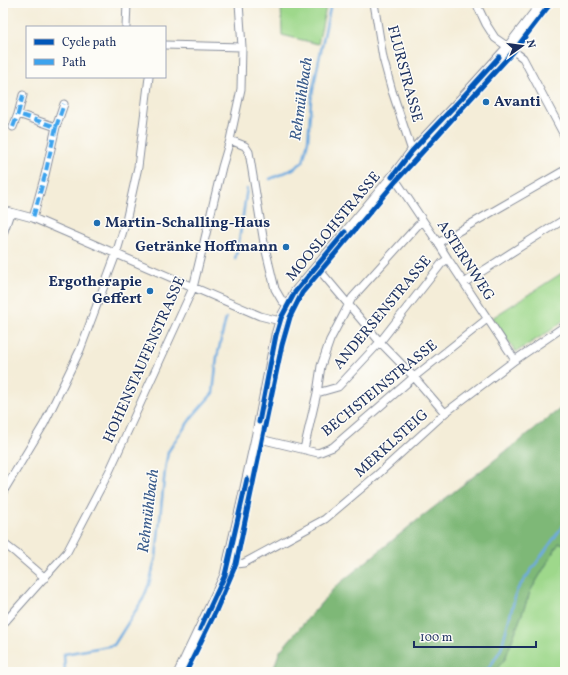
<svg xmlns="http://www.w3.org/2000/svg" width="568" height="675" font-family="Vollkorn,serif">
  <rect width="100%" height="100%" fill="#fdfcf7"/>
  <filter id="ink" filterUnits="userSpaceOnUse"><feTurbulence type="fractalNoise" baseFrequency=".025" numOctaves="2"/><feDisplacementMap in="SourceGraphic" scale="8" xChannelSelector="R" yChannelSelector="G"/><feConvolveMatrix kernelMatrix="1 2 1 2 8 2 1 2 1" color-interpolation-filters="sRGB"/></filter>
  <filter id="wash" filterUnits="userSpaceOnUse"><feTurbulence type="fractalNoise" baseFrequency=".012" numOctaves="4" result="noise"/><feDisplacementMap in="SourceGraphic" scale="16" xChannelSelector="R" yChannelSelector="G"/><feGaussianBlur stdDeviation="0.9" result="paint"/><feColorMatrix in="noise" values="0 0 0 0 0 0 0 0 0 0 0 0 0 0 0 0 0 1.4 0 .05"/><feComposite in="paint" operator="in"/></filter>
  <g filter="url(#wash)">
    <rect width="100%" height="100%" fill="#f4edd8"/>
    <path fill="#9ed88b" stroke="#5c8474" d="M 281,3 L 327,3 L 318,44 L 282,35 Z
      M 565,271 L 565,319 L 550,331 L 516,352 L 492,318 Z
      M 559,543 L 565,544 L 565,672 L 494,672 L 505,659 L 531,590 Z"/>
    <path fill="#7eb877" stroke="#4c746a" d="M 565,405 L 565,544 L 559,543 L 531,590 L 505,659 L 494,672 L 272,672 L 280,651 L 335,587 L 410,526 Z"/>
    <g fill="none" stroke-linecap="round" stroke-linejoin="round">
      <path stroke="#6eaadf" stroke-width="2.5" d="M 270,179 L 293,169 L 303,162 L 308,141 L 311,100 L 316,74 L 331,3
        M 235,259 C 241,236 243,212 247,189
        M 65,672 L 64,654 L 114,645 L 143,599 L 149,584 L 156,557 L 165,470 L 168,452 L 175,441 L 192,417 L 213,393 L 217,357 L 226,318
        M 483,672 L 490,667 L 501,649 L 517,590 L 565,523"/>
    </g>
  </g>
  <g filter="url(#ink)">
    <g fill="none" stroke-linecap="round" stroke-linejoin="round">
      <defs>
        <path id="minor" d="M 374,3 L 383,58 L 392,91 L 412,151
          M 476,3 L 486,24 L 495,38 L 508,47 L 523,58 L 565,137
          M 126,27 L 127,3
          M 165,45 L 242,47
          M 23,95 L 18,114 L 56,127 L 45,175 L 33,218
          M 13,127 L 18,114
          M 56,127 L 64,104
          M 230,140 L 245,146 L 249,152 L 264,243 L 275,289 L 282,301 L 288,305
          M 393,176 L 438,243 L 448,259 L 515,360
          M 3,210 L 33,218 L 260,316 L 280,321
          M 3,234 L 10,213
          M 438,243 L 565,170
          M 316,266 L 380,342 L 414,377 L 445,413
          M 464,283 L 534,238 L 565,219
          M 317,393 L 338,387 L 380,342 L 442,263 L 448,259
          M 256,438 L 318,453 L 333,447 L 414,377 L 487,319
          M 304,449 L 317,393 L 321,366 L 330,340 L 352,298 L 418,225 L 423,222
          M 3,492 L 44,424 L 80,350 L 116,254 L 126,221 L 138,167 L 149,77
          M 3,543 L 16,553 L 45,578
          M 227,563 L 236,564 L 244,563 L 325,519 L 376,476 L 445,413 L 515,360 L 565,326
          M 3,624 L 67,552 L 109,472 L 193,288 L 222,167 L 230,140 L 241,89 L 242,47 L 239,3"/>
        <path id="tertiary" d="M 179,672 L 225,575 L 241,506 L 256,438 L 276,335 L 281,318 L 295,292 L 393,176 L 412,151 L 461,99 L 508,47 L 542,3"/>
      </defs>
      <use href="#minor" stroke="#888e9b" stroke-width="9"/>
      <use href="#tertiary" stroke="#888e9b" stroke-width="11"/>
      <use href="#minor" stroke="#fff" stroke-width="7"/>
      <use href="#tertiary" stroke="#fff" stroke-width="9"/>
      <path stroke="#3da3ed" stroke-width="4" stroke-dasharray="8 4" stroke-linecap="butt" d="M 23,95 L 18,114 L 56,127 L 45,175 L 33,218
        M 13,127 L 18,114
        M 56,127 L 64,104"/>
      <defs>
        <path id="cycleway" d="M 392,177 L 412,151 L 461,99 L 499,57
          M 259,422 L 276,335 L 281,318 L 295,292 L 345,232
          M 200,629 L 225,575 L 247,479
          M 186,672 L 215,613 L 236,564 L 282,345 L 290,317 L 302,293 L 396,181 L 514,51 L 551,3"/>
      </defs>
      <use href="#cycleway" stroke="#fdfcf7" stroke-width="8"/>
      <use href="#cycleway" stroke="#0057b8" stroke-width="5"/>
    </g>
  </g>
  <g fill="#1f6fb2" stroke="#fdfcf7" stroke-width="1.5">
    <circle cx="486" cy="102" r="4"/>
    <circle cx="97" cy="223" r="4"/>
    <circle cx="286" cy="247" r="4"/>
    <circle cx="150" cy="291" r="4"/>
  </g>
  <g text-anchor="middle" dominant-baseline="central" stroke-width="3" stroke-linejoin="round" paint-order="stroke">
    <g font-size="15" fill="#1b2f5e" stroke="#fdfcf7">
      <text transform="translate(404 74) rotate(75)">FLURSTRASSE</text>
      <text transform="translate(334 227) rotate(-50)">MOOSLOHSTRASSE</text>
      <text transform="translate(465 261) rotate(57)">ASTERNWEG</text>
      <text transform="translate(383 313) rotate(-50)">ANDERSENSTRASSE</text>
      <text transform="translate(145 360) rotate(-66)">HOHENSTAUFENSTRASSE</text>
      <text transform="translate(380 389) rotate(-39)">BECHSTEINSTRASSE</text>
      <text transform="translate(392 444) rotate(-42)">MERKLSTEIG</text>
    </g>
    <g font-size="15" font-weight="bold" fill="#1b2f5e" stroke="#fdfcf7" text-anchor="start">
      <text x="494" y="102">Avanti</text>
      <text x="105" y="223">Martin-Schalling-Haus</text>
      <text x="278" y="247" text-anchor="end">Getränke Hoffmann</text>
      <text x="142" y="282" text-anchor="end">Ergotherapie<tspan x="142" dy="17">Geffert</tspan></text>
    </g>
    <g font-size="16" font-style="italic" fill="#385a8b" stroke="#fdfcf7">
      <text transform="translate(302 99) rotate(-82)">Rehmühlbach</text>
      <text transform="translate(149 511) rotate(-83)">Rehmühlbach</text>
    </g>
  </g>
  <rect width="568" height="675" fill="none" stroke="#fdfcf7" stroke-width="16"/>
  <rect x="26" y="26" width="140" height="52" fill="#fdfcf7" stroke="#a3aaba"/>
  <rect x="34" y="39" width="20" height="6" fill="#0057b8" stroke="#a3aaba"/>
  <text x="62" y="46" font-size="12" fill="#1b2f5e">Cycle path</text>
  <rect x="34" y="59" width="20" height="6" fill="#3da3ed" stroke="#a3aaba"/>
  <text x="62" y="66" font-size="12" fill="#1b2f5e">Path</text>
  <g transform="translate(522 46) rotate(76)" stroke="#fdfcf7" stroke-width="3" paint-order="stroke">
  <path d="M0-3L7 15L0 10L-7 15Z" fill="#1b2f5e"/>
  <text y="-6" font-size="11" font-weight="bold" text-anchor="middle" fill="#1b2f5e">N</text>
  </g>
  <path d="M414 641v6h122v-6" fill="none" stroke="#1b2f5e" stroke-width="2"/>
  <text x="420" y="641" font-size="12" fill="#1b2f5e" stroke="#fdfcf7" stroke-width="3" paint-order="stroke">100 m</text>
</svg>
